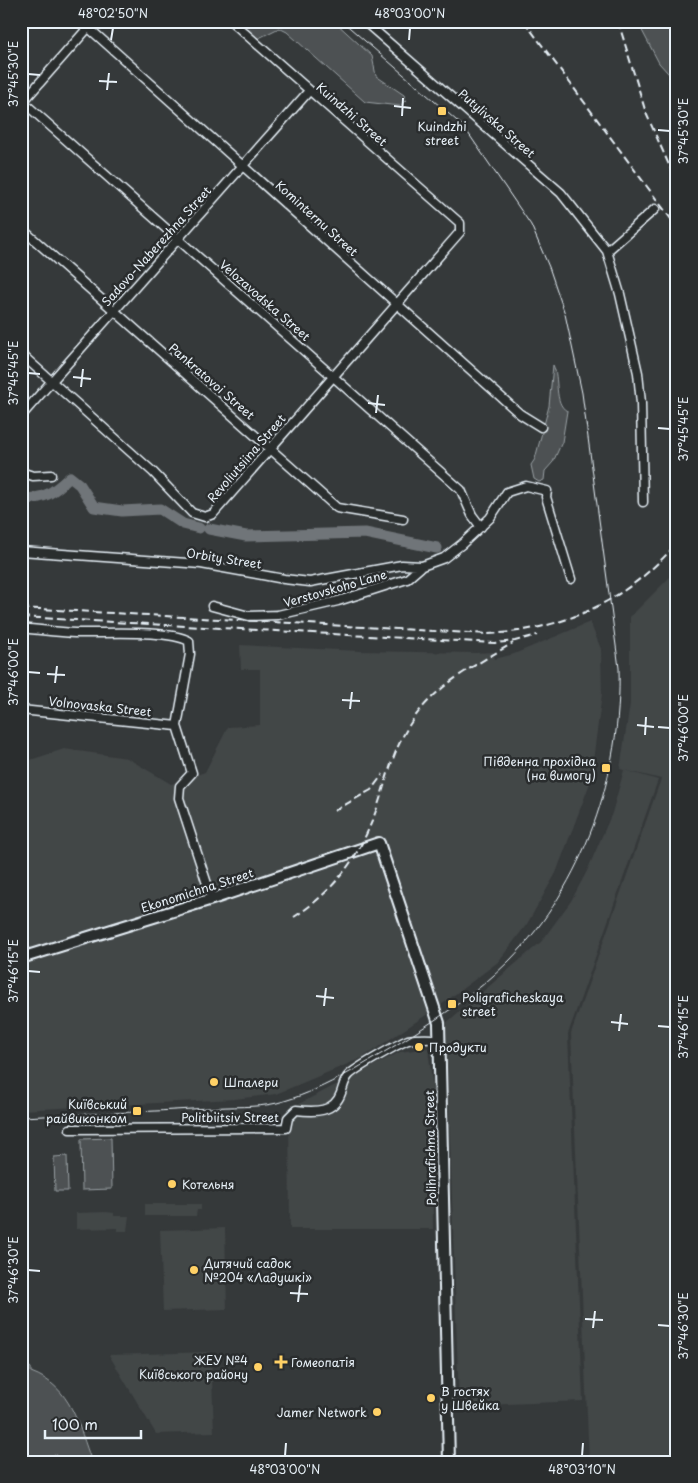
<svg xmlns="http://www.w3.org/2000/svg" width="698" height="1483" font-family="'Playpen Sans',sans-serif">
  <rect width="100%" height="100%" fill="#35393a"/>
  <filter id="ink" filterUnits="userSpaceOnUse"><feTurbulence type="fractalNoise" baseFrequency=".02" numOctaves="2"/><feDisplacementMap in="SourceGraphic" scale="10" xChannelSelector="R" yChannelSelector="G"/><feConvolveMatrix kernelMatrix="1 2 1 2 8 2 1 2 1" color-interpolation-filters="sRGB"/></filter>
  <g filter="url(#ink)">
    <path fill="#424647" d="M 677,570 L 677,1462 L 589,1462 L 571,1033 L 661,779 L 624,770 L 658,780 L 568,1034 L 583,1401 L 459,1406 L 446,1023 L 541,942 L 571,901 L 587,871 L 612,813 L 624,770 L 620,769 L 630,704 L 630,617 Z
      M 590,622 L 601,649 L 602,694 L 590,783 L 556,873 L 527,924 L 498,962 L 441,1005 L 362,1058 L 276,1094 L 235,1099 L 21,1110 L 21,763 L 64,749 L 127,758 L 171,784 L 205,772 L 228,727 L 260,725 L 260,669 L 241,669 L 240,645 L 360,651 L 475,653 L 493,652 L 495,659 L 514,654 Z
      M 428,1048 L 434,1098 L 431,1099 L 433,1229 L 290,1229 L 289,1109 L 400,1052 Z
      M 145,1204 L 201,1204 L 201,1210 L 197,1210 L 196,1216 L 145,1216 Z
      M 106,1212 L 114,1213 L 114,1216 L 129,1216 L 127,1231 L 118,1231 L 118,1228 L 76,1229 L 76,1213 Z
      M 225,1228 L 227,1309 L 163,1311 L 160,1230 Z
      M 211,1352 L 214,1432 L 156,1434 L 109,1355 Z"/>
    <path fill="#4d5152" stroke="#9aa1a5" d="M 237,21 L 334,21 L 372,56 L 376,76 L 404,95 L 406,100 L 400,106 L 365,102 L 287,32 L 279,28 L 255,40 Z
      M 637,21 L 677,21 L 677,83 L 659,63 Z
      M 553,365 C 560,378 553,403 567,411 L 562,442 L 553,462 L 545,471 L 544,480 L 539,482 L 534,479 L 531,465 L 535,459 L 549,406 Z
      M 111,1138 L 112,1189 L 82,1190 L 81,1139 Z
      M 67,1156 L 68,1191 L 55,1191 L 54,1157 Z
      M 26,1364 L 31,1368 L 31,1372 C 72,1387 78,1425 92,1462 L 57,1462 L 57,1455 L 21,1456 L 21,1366 Z"/>
    <g fill="none" stroke-linecap="round" stroke-linejoin="round">
      <path stroke="#707579" stroke-width="11" d="M 21,499 C 45,499 53,493 70,477 L 80,485 L 94,507 L 122,511 L 160,509 L 183,524 L 199,528
        M 209,529 L 246,536 L 365,533 L 437,548"/>
      <defs>
        <path id="street" d="M 81,21 L 520,414 L 541,427
          M 364,21 L 561,193 L 607,251 L 620,294 L 638,373 L 641,403 L 643,502
          M 21,100 L 461,490 L 472,515 L 481,527
          M 21,104 L 94,21
          M 21,228 L 337,508 L 403,519
          M 607,251 L 655,209
          M 21,354 L 153,472 L 192,513 L 205,517 L 213,514 L 460,232 L 460,223 L 231,21
          M 21,416 L 309,91
          M 21,472 L 33,476 L 51,475
          M 21,551 L 201,564 L 284,579 L 310,582 L 402,565 L 422,566
          M 212,606 L 249,616 L 278,615 L 338,601 L 407,579 L 422,566 L 444,558 L 462,544 L 490,518 L 507,492 L 526,486 L 547,491 L 546,497 L 571,579
          M 21,628 C 39,630 57,632 75,633 C 101,634 168,629 189,641 L 190,654 L 177,726 L 192,773 L 180,786 L 179,798 L 212,899
          M 21,710 L 177,726
          M 70,1129 L 286,1128 L 288,1118 L 296,1110 C 315,1112 334,1113 341,1093 C 343,1088 344,1080 349,1075 C 356,1068 398,1044 408,1040 C 418,1038 429,1039 439,1039"/>
        <path id="secondary" d="M 21,958 L 212,899 L 379,843 L 439,1023 L 449,1462"/>
      </defs>
      <use href="#street" stroke="#e8f1f8" stroke-width="11"/>
      <use href="#secondary" stroke="#e8f1f8" stroke-width="14"/>
      <use href="#street" stroke="#2a2d2e" stroke-width="8"/>
      <use href="#secondary" stroke="#2a2d2e" stroke-width="10"/>
      <path stroke="#e8f1f8" stroke-width="1" d="M 21,1117 C 84,1114 147,1112 209,1108 C 231,1106 256,1108 277,1103 C 320,1092 359,1067 396,1045 C 436,1020 476,994 509,961 C 584,885 622,773 619,668 L 582,393 L 565,314 L 549,267 L 531,225 L 464,127 L 342,21"/>
      <path stroke="#e8f1f8" stroke-width="2" stroke-dasharray="8 4" stroke-linecap="butt" d="M 524,21 L 677,227
        M 618,21 L 646,113 L 677,183
        M 21,608 L 488,634 C 564,630 627,601 677,543
        M 21,617 L 495,643 L 515,641 L 537,635
        M 334,811 L 371,790 L 383,774
        M 294,917 C 336,890 360,856 377,808 C 387,779 393,750 410,724 C 435,685 474,666 513,643"/>
    </g>
  </g>
  <path fill="none" stroke="#e8f1f8" stroke-width="2" d="M 111,40 L 113,28M 409,40 L 410,28M 28,74 L 40,75M 99,81 L 117,82M 107,90 L 109,73M 394,106 L 411,108M 402,116 L 403,98M 658,130 L 670,131M 28,373 L 40,374M 73,377 L 91,379M 81,387 L 83,369M 368,403 L 385,405M 376,413 L 378,395M 658,428 L 670,429M 28,672 L 40,673M 47,674 L 65,675M 55,683 L 57,666M 342,700 L 360,701M 350,709 L 352,692M 637,725 L 654,727M 658,727 L 670,728M 645,735 L 646,717M 28,971 L 40,972M 316,996 L 334,998M 324,1006 L 326,988M 611,1022 L 628,1024M 658,1026 L 670,1027M 619,1031 L 621,1014M 28,1270 L 40,1271M 290,1293 L 308,1294M 298,1302 L 300,1285M 585,1319 L 603,1320M 658,1325 L 670,1326M 593,1328 L 595,1311M 285,1456 L 286,1443M 582,1456 L 583,1443"/>
  <g fill="#ffd166" stroke="#2a2d2e" stroke-width="2">
    <rect x="437" y="106" width="10" height="10" rx="2.5"/>
    <rect x="601" y="763" width="10" height="10" rx="2.5"/>
    <rect x="447" y="999" width="10" height="10" rx="2.5"/>
    <circle cx="419" cy="1047" r="5"/>
    <circle cx="214" cy="1082" r="5"/>
    <rect x="132" y="1106" width="10" height="10" rx="2.5"/>
    <circle cx="172" cy="1184" r="5"/>
    <circle cx="194" cy="1270" r="5"/>
    <path d="M278.5 1354.5h5v5h5v5h-5v5h-5v-5h-5v-5h5z"/>
    <circle cx="258" cy="1367" r="5"/>
    <circle cx="431" cy="1398" r="5"/>
    <circle cx="377" cy="1412" r="5"/>
  </g>
  <g text-anchor="middle" dominant-baseline="central" stroke-width="5" stroke-linejoin="round" paint-order="stroke">
    <g font-size="12" fill="#e8f1f8" stroke="#2a2d2e">
      <text transform="translate(352 114) rotate(41)">Kuindzhi Street</text>
      <text transform="translate(497 123) rotate(41)">Putylivska Street</text>
      <text transform="translate(317 218) rotate(42)">Kominternu Street</text>
      <text transform="translate(156 246) rotate(-48)">Sadovo-Naberezhna Street</text>
      <text transform="translate(265 300) rotate(41)">Velozavodska Street</text>
      <text transform="translate(212 381) rotate(41)">Pankratovoi Street</text>
      <text transform="translate(246 458) rotate(-49)">Revoliutsiina Street</text>
      <text transform="translate(224 558) rotate(9)">Orbity Street</text>
      <text transform="translate(335 588) rotate(-16)">Verstovskoho Lane</text>
      <text transform="translate(100 706) rotate(6)">Volnovaska Street</text>
      <text transform="translate(197 890) rotate(-18)">Ekonomichna Street</text>
      <text x="230" y="1117">Politbiitsiv Street</text>
      <text transform="translate(430 1148) rotate(-91)">Polihrafichna Street</text>
    </g>
    <g font-size="12" fill="#e8f1f8" stroke="#2a2d2e" text-anchor="start">
      <text x="442" y="126" text-anchor="middle">Kuindzhi<tspan x="442" dy="14">street</tspan></text>
      <text x="596" y="761" text-anchor="end">Південна прохідна<tspan x="596" dy="14">(на вимогу)</tspan></text>
      <text x="462" y="997">Poligraficheskaya<tspan x="462" dy="14">street</tspan></text>
      <text x="429" y="1047">Продукти</text>
      <text x="224" y="1082">Шпалери</text>
      <text x="127" y="1104" text-anchor="end">Київський<tspan x="127" dy="14">райвиконком</tspan></text>
      <text x="182" y="1184">Котельня</text>
      <text x="204" y="1263">Дитячий садок<tspan x="204" dy="14">№204 «Ладушкі»</tspan></text>
      <text x="248" y="1360" text-anchor="end">ЖЕУ №4<tspan x="248" dy="14">Київського району</tspan></text>
      <text x="291" y="1362">Гомеопатія</text>
      <text x="441" y="1391">В гостях<tspan x="441" dy="14">у Швейка</tspan></text>
      <text x="367" y="1412" text-anchor="end">Jamer Network</text>
    </g>
  </g>
  <rect width="698" height="1483" fill="none" stroke="#2a2d2e" stroke-width="55"/>
  <path d="M45 1430v8h96v-8" fill="none" stroke="#e8f1f8" stroke-width="2.5"/>
  <text x="52" y="1430" font-size="15" fill="#e8f1f8" stroke="#2a2d2e" stroke-width="4" paint-order="stroke">100 m</text>
  <rect x="28" y="28" width="642" height="1428" fill="none" stroke="#e8f1f8" stroke-width="2"/>
  <g font-size="12" text-anchor="middle" fill="#e8f1f8">
    <text x="113" y="18">48°02'50"N</text>
    <text x="410" y="18">48°03'00"N</text>
    <text transform="translate(14 74) rotate(-90)" y="4">37°45'30"E</text>
    <text transform="translate(684 131) rotate(-90)" y="4">37°45'30"E</text>
    <text transform="translate(14 373) rotate(-90)" y="4">37°45'45"E</text>
    <text transform="translate(684 429) rotate(-90)" y="4">37°45'45"E</text>
    <text transform="translate(14 672) rotate(-90)" y="4">37°46'00"E</text>
    <text transform="translate(684 728) rotate(-90)" y="4">37°46'00"E</text>
    <text transform="translate(14 971) rotate(-90)" y="4">37°46'15"E</text>
    <text transform="translate(684 1027) rotate(-90)" y="4">37°46'15"E</text>
    <text transform="translate(14 1270) rotate(-90)" y="4">37°46'30"E</text>
    <text transform="translate(684 1326) rotate(-90)" y="4">37°46'30"E</text>
    <text x="285" y="1474">48°03'00"N</text>
    <text x="582" y="1474">48°03'10"N</text>
  </g>
</svg>
